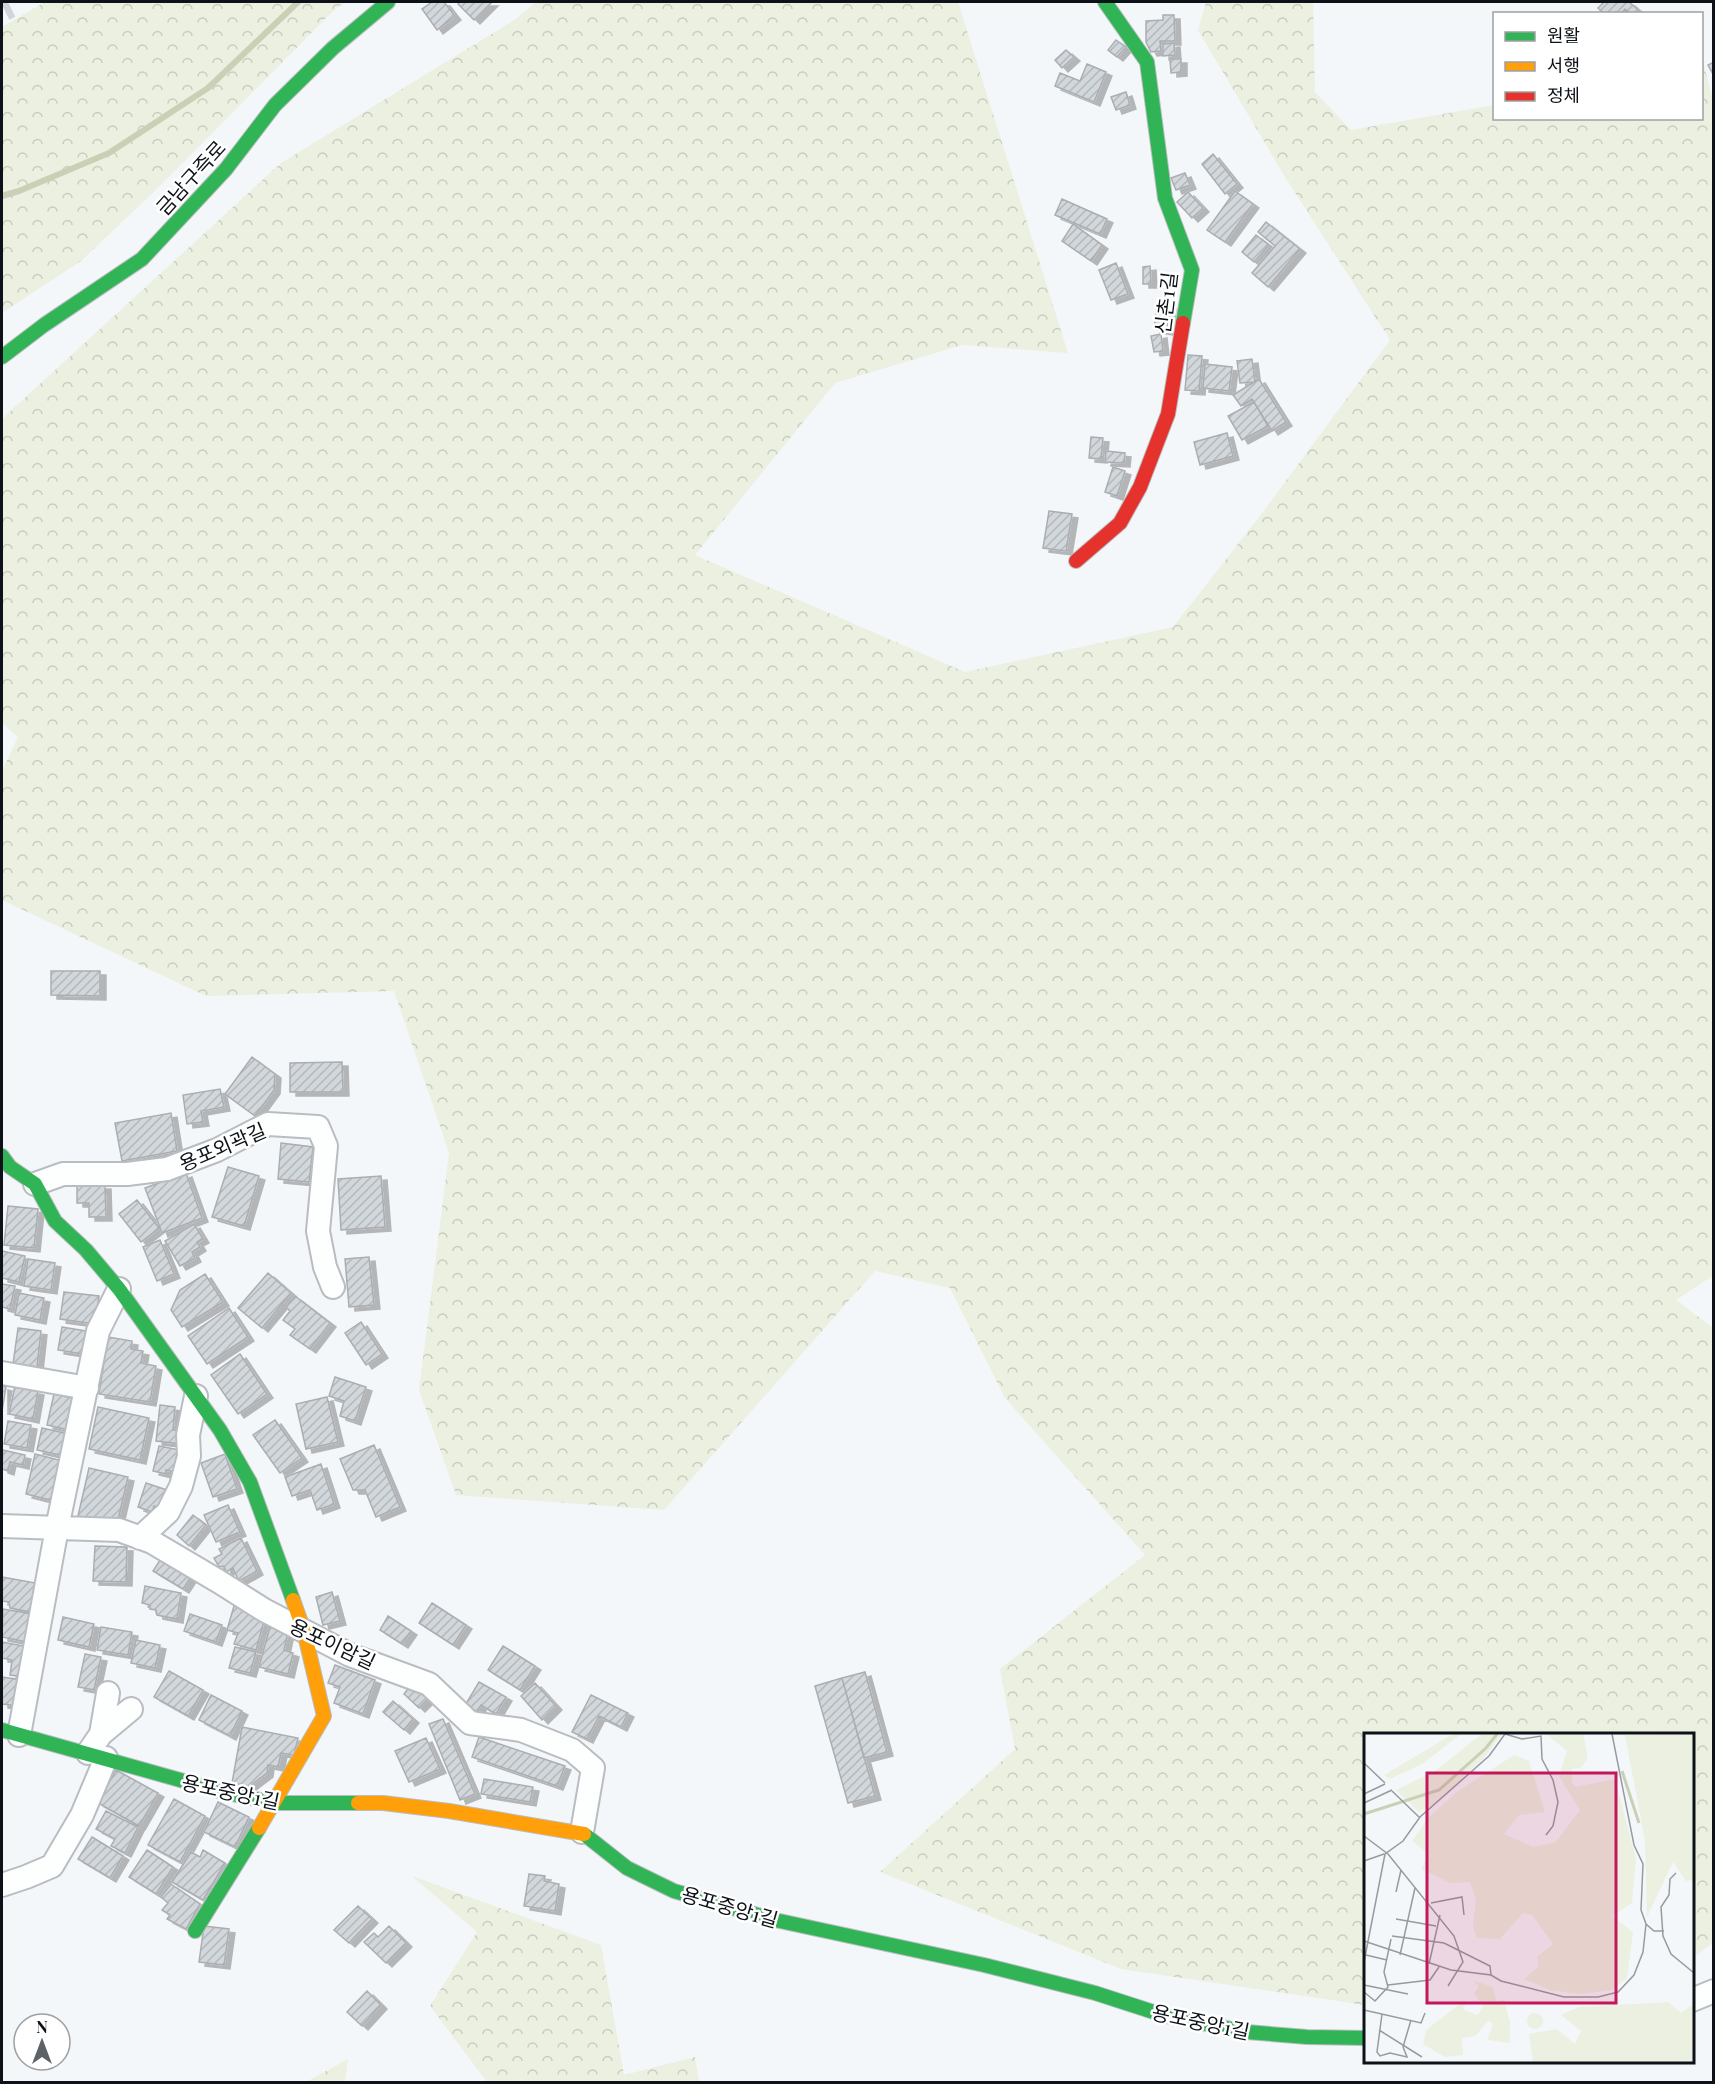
<svg xmlns="http://www.w3.org/2000/svg" width="1715" height="2084" font-family="'Playfair Display','Noto Sans KR',serif">
  <defs>
    <pattern id="forest-crowns" width="20" height="18" patternUnits="userSpaceOnUse" patternTransform="scale(1.5)"><rect width="20" height="18" fill="#ebf0e0"/><path d="M2 6a3 3 0 1 1 6 0M12 15a3 3 0 1 1 6 0" fill="none" stroke="#c8cdbf"/></pattern>
    <pattern id="building-hatch" width="6" height="6" patternUnits="userSpaceOnUse" patternTransform="scale(1.5)"><rect width="6" height="6" fill="#d2d7db"/><path d="M-1 1l2-2M0 6l6-6M5 7l2-2" fill="none" stroke="#b3b8bb"/></pattern>
    <filter id="shadow"><feDropShadow dx="6" dy="4" stdDeviation="0" flood-color="#0004"/></filter>
  </defs>
  <rect width="100%" height="100%" fill="#f4f7fa"/>
  <path fill="url(#forest-crowns)" d="M 45,2 L 345,2 L 329,15 L 161,185 L 81,261 L 2,313 L 2,27 Z
    M 536,2 L 958,2 L 1068,353 L 962,345 L 835,383 L 695,555 L 965,672 L 1173,627 L 1263,512 L 1390,340 L 1285,177 L 1198,30 L 1206,2 L 1313,2 L 1315,92 L 1351,130 L 1494,105 L 1494,118 L 1702,118 L 1702,58 L 1714,104 L 1714,1275 L 1676,1300 L 1713,1328 L 1714,1942 L 1693,1958 L 1692,1734 L 1366,1734 L 1365,2005 L 1121,1969 L 880,1872 L 1015,1749 L 1000,1669 L 1145,1555 L 1005,1398 L 950,1288 L 875,1271 L 664,1510 L 456,1495 L 419,1390 L 449,1153 L 394,991 L 206,996 L 2,900 L 2,771 L 18,737 L 2,723 L 2,421 L 6,415 L 281,163 L 516,19 Z
    M 412,1876 L 601,1945 L 624,2075 L 695,2057 L 699,2082 L 487,2082 L 430,2006 L 477,1932 Z
    M 348,2059 L 345,2082 L 306,2082 Z"/>
  <g fill="none" stroke-linecap="round" stroke-linejoin="round">
    <path stroke="#c9d0b5" stroke-width="6" d="M 2,196 L 19,191 L 109,153 L 208,88 L 298,2"/>
  </g>
  <path fill="url(#building-hatch)" stroke="#aaaeb2" stroke-width="1.5" filter="url(#shadow)" d="M 432,2 L 444,2 L 455,16 L 437,30 L 422,9 Z
    M 460,2 L 492,2 L 474,20 L 458,4 Z
    M 1604,2 L 1629,2 L 1643,14 L 1631,14 L 1625,9 L 1621,14 L 1604,14 L 1598,8 Z
    M 1163,15 L 1174,15 L 1175,41 L 1160,41 L 1161,51 L 1151,52 L 1146,42 L 1146,21 L 1163,20 Z
    M 1116,40 L 1126,47 L 1117,57 L 1108,50 Z
    M 1174,43 L 1175,55 L 1163,56 L 1163,44 Z
    M 1066,50 L 1074,57 L 1062,68 L 1055,60 Z
    M 1170,59 L 1181,59 L 1181,72 L 1171,73 Z
    M 1714,62 L 1714,76 L 1708,65 Z
    M 1087,64 L 1106,72 L 1094,102 L 1055,86 L 1060,73 L 1080,81 Z
    M 1126,92 L 1130,105 L 1116,110 L 1111,97 Z
    M 1213,154 L 1237,184 L 1225,194 L 1202,164 Z
    M 1185,173 L 1190,185 L 1176,190 L 1171,178 Z
    M 1235,191 L 1253,204 L 1225,242 L 1207,230 Z
    M 1188,192 L 1203,208 L 1192,218 L 1177,202 Z
    M 1062,199 L 1107,219 L 1100,234 L 1055,215 Z
    M 1266,222 L 1300,249 L 1268,287 L 1252,273 L 1275,246 L 1258,232 Z
    M 1073,224 L 1102,245 L 1091,261 L 1062,241 Z
    M 1256,235 L 1269,245 L 1254,262 L 1242,252 Z
    M 1116,263 L 1128,294 L 1111,300 L 1099,270 Z
    M 1150,266 L 1151,284 L 1143,284 L 1143,267 Z
    M 1157,303 L 1170,305 L 1167,331 L 1154,329 Z
    M 1161,334 L 1163,351 L 1154,352 L 1151,336 Z
    M 1188,355 L 1202,356 L 1199,391 L 1185,390 Z
    M 1252,359 L 1255,382 L 1240,383 L 1237,361 Z
    M 1205,364 L 1232,367 L 1229,391 L 1203,388 Z
    M 1259,379 L 1286,422 L 1272,431 L 1252,399 L 1241,406 L 1233,395 Z
    M 1254,402 L 1268,426 L 1242,440 L 1228,416 Z
    M 1227,433 L 1233,456 L 1200,465 L 1194,442 Z
    M 1091,437 L 1103,438 L 1101,459 L 1089,458 Z
    M 1106,451 L 1125,453 L 1124,463 L 1105,462 Z
    M 1113,467 L 1125,471 L 1117,496 L 1105,492 Z
    M 1049,511 L 1072,514 L 1066,551 L 1043,548 Z
    M 51,971 L 100,971 L 100,996 L 51,995 Z
    M 252,1057 L 275,1074 L 274,1090 L 255,1116 L 225,1094 Z
    M 342,1062 L 343,1092 L 290,1092 L 290,1063 Z
    M 220,1089 L 224,1107 L 201,1111 L 203,1122 L 187,1124 L 183,1095 Z
    M 171,1113 L 177,1151 L 122,1161 L 115,1123 Z
    M 281,1143 L 313,1147 L 309,1182 L 278,1179 Z
    M 228,1167 L 259,1176 L 244,1226 L 212,1217 Z
    M 186,1173 L 202,1218 L 162,1233 L 145,1188 Z
    M 381,1176 L 385,1227 L 341,1230 L 338,1179 Z
    M 105,1185 L 106,1217 L 89,1217 L 89,1203 L 77,1203 L 77,1186 Z
    M 137,1200 L 159,1228 L 141,1242 L 119,1214 Z
    M 8,1206 L 38,1209 L 34,1248 L 4,1245 Z
    M 194,1224 L 203,1239 L 197,1242 L 200,1247 L 192,1252 L 195,1258 L 180,1266 L 165,1241 Z
    M 160,1240 L 174,1274 L 157,1281 L 143,1247 Z
    M 2,1251 L 25,1256 L 19,1282 L 2,1278 Z
    M 369,1257 L 374,1305 L 349,1307 L 345,1259 Z
    M 28,1259 L 55,1263 L 51,1290 L 24,1286 Z
    M 268,1273 L 291,1293 L 262,1328 L 238,1308 Z
    M 205,1274 L 223,1302 L 182,1327 L 171,1310 L 180,1290 Z
    M 2,1284 L 15,1286 L 10,1309 L 2,1307 Z
    M 64,1292 L 99,1296 L 95,1324 L 60,1319 Z
    M 19,1293 L 44,1298 L 40,1320 L 15,1315 Z
    M 295,1296 L 330,1323 L 310,1349 L 290,1335 L 295,1329 L 283,1320 L 290,1311 L 286,1307 Z
    M 229,1308 L 248,1337 L 207,1364 L 188,1336 Z
    M 361,1322 L 382,1354 L 366,1365 L 345,1333 Z
    M 62,1327 L 93,1332 L 89,1355 L 58,1350 Z
    M 18,1328 L 41,1331 L 37,1367 L 13,1364 Z
    M 108,1337 L 132,1341 L 131,1349 L 143,1351 L 141,1363 L 156,1366 L 150,1402 L 99,1394 Z
    M 240,1354 L 267,1394 L 238,1414 L 211,1375 Z
    M 335,1377 L 366,1387 L 355,1421 L 340,1416 L 344,1401 L 329,1396 Z
    M 2,1386 L 6,1387 L 2,1411 Z
    M 15,1386 L 38,1391 L 33,1419 L 9,1414 Z
    M 54,1394 L 76,1399 L 69,1430 L 47,1425 Z
    M 327,1397 L 338,1442 L 306,1449 L 296,1404 Z
    M 160,1405 L 175,1407 L 173,1430 L 185,1431 L 183,1444 L 156,1441 Z
    M 98,1407 L 149,1418 L 140,1460 L 89,1449 Z
    M 275,1420 L 302,1458 L 280,1473 L 253,1435 Z
    M 8,1421 L 31,1425 L 27,1448 L 4,1444 Z
    M 42,1428 L 69,1434 L 64,1456 L 37,1450 Z
    M 374,1445 L 400,1507 L 376,1517 L 365,1490 L 353,1490 L 340,1459 Z
    M 159,1446 L 185,1451 L 180,1473 L 166,1470 L 166,1474 L 153,1471 Z
    M 3,1450 L 25,1455 L 23,1465 L 10,1462 L 8,1471 L 2,1469 Z
    M 35,1454 L 63,1461 L 54,1501 L 26,1494 Z
    M 225,1454 L 237,1489 L 213,1497 L 201,1463 Z
    M 321,1464 L 334,1504 L 317,1510 L 310,1490 L 292,1496 L 285,1477 Z
    M 89,1468 L 128,1477 L 117,1524 L 78,1516 Z
    M 146,1483 L 173,1492 L 166,1510 L 154,1506 L 152,1512 L 138,1507 Z
    M 228,1505 L 240,1532 L 216,1542 L 204,1515 Z
    M 193,1515 L 206,1525 L 189,1546 L 177,1535 Z
    M 241,1538 L 257,1571 L 239,1581 L 233,1568 L 226,1572 L 224,1566 L 219,1567 L 214,1558 L 222,1554 L 219,1549 Z
    M 95,1546 L 127,1547 L 126,1582 L 93,1581 Z
    M 164,1554 L 194,1572 L 183,1589 L 153,1571 Z
    M 2,1577 L 41,1584 L 35,1613 L 10,1608 L 9,1602 L 2,1601 Z
    M 145,1586 L 181,1593 L 177,1619 L 157,1615 L 156,1610 L 150,1609 L 150,1605 L 142,1603 Z
    M 332,1592 L 340,1621 L 323,1625 L 316,1597 Z
    M 432,1603 L 466,1625 L 453,1645 L 419,1623 Z
    M 234,1606 L 266,1614 L 256,1650 L 234,1644 L 238,1633 L 227,1630 Z
    M 3,1609 L 32,1614 L 27,1642 L 2,1637 Z
    M 190,1614 L 222,1625 L 216,1642 L 184,1631 Z
    M 388,1616 L 411,1631 L 402,1644 L 380,1630 Z
    M 63,1617 L 94,1624 L 89,1647 L 58,1640 Z
    M 101,1627 L 132,1632 L 128,1655 L 97,1650 Z
    M 270,1627 L 288,1632 L 284,1650 L 293,1653 L 288,1674 L 259,1667 Z
    M 136,1640 L 160,1645 L 155,1668 L 131,1663 Z
    M 2,1642 L 29,1647 L 24,1677 L 10,1675 L 12,1660 L 2,1658 Z
    M 503,1646 L 535,1666 L 520,1690 L 488,1670 Z
    M 235,1647 L 256,1652 L 250,1673 L 229,1668 Z
    M 85,1654 L 101,1657 L 94,1690 L 78,1687 Z
    M 335,1665 L 375,1680 L 363,1714 L 334,1703 L 340,1687 L 328,1683 Z
    M 169,1671 L 203,1690 L 188,1716 L 154,1697 Z
    M 865,1672 L 887,1752 L 864,1758 L 842,1678 Z
    M 2,1677 L 22,1680 L 19,1706 L 2,1704 Z
    M 842,1678 L 875,1796 L 848,1803 L 815,1686 Z
    M 479,1682 L 506,1697 L 496,1714 L 481,1705 L 476,1714 L 464,1707 Z
    M 535,1683 L 556,1706 L 542,1720 L 521,1696 Z
    M 412,1684 L 428,1699 L 419,1708 L 404,1694 Z
    M 211,1695 L 242,1711 L 230,1736 L 199,1720 Z
    M 591,1695 L 628,1713 L 621,1727 L 599,1716 L 587,1739 L 572,1732 Z
    M 393,1701 L 413,1719 L 404,1730 L 383,1712 Z
    M 443,1719 L 475,1794 L 460,1800 L 429,1724 Z
    M 242,1727 L 298,1738 L 294,1755 L 281,1753 L 278,1767 L 268,1765 L 267,1773 L 250,1786 L 232,1783 Z
    M 479,1737 L 565,1766 L 557,1786 L 472,1757 Z
    M 426,1738 L 440,1769 L 409,1782 L 395,1751 Z
    M 116,1770 L 158,1793 L 139,1826 L 98,1803 Z
    M 484,1779 L 533,1787 L 530,1802 L 481,1794 Z
    M 174,1799 L 205,1816 L 180,1862 L 148,1845 Z
    M 218,1802 L 249,1817 L 235,1847 L 204,1832 Z
    M 106,1811 L 138,1827 L 125,1853 L 111,1846 L 115,1839 L 96,1829 Z
    M 92,1837 L 123,1856 L 110,1878 L 78,1859 Z
    M 147,1850 L 173,1867 L 156,1894 L 129,1877 Z
    M 203,1850 L 225,1863 L 203,1900 L 172,1882 L 191,1852 L 200,1857 Z
    M 529,1874 L 545,1876 L 544,1881 L 559,1884 L 555,1911 L 524,1906 Z
    M 171,1884 L 200,1904 L 186,1929 L 167,1919 L 170,1915 L 162,1910 L 168,1903 L 161,1897 Z
    M 358,1906 L 372,1919 L 349,1943 L 334,1930 Z
    M 204,1926 L 229,1929 L 224,1965 L 199,1962 Z
    M 389,1926 L 406,1943 L 386,1963 L 364,1942 L 374,1933 L 378,1937 Z
    M 367,1991 L 381,2005 L 362,2026 L 347,2012 Z"/>
  <g fill="none" stroke-linecap="round" stroke-linejoin="round">
    <path stroke="#d1d5d8" stroke-width="33" stroke-dasharray="33 16" stroke-linecap="butt" d="M 2,5 L 8,2"/>
    <defs>
      <path id="street" d="M 35,1184 L 63,1174 L 127,1174 L 167,1169 L 217,1150 L 268,1124 L 318,1127 L 326,1146 L 318,1231 L 325,1267 L 333,1287
        M 2,1373 L 87,1388
        M 2,1526 L 119,1530 L 152,1542 L 218,1581 L 264,1610 L 350,1655 L 429,1684 L 470,1723 L 521,1730 L 572,1750 L 593,1768 L 582,1832
        M 140,1538 L 168,1512 L 181,1486 L 189,1456 L 188,1435 L 196,1396
        M 101,1734 L 108,1693
        M 19,1735 L 57,1528 L 98,1331 L 119,1289
        M 88,1753 L 101,1734 L 131,1709
        M 2,1885 L 26,1877 L 52,1866 L 82,1815 L 106,1758
        M 1692,2000 L 1714,1991"/>
      <path id="fast" d="M 1105,2 L 1147,62 L 1165,198 L 1192,270 L 1183,323
        M 2,357 L 44,325 L 142,259 L 226,169 L 275,105 L 333,48 L 388,2
        M 2,1156 L 10,1167 L 35,1184 L 55,1221 L 86,1250 L 119,1289 L 220,1430 L 250,1482 L 293,1600
        M 2,1730 L 223,1792 L 274,1803 L 358,1803
        M 584,1834 L 627,1868 L 674,1891 L 775,1920 L 984,1965 L 1095,1993 L 1166,2016 L 1247,2032 L 1307,2037 L 1366,2038
        M 195,1931 L 259,1828"/>
      <path id="slow" d="M 358,1803 L 383,1803 L 449,1811 L 584,1834
        M 259,1828 L 324,1716 L 304,1631 L 293,1600"/>
      <path id="jam" d="M 1076,561 L 1120,523 L 1140,487 L 1168,414 L 1183,323"/>
    </defs>
    <use href="#street" stroke="#b9bdc1" stroke-width="26"/>
    <use href="#fast" stroke="#b9bdc1" stroke-width="16"/>
    <use href="#slow" stroke="#b9bdc1" stroke-width="16"/>
    <use href="#jam" stroke="#b9bdc1" stroke-width="16"/>
    <use href="#street" stroke="#fdfefe" stroke-width="22"/>
    <use href="#fast" stroke="#30b455" stroke-width="14"/>
    <use href="#slow" stroke="#ff9f0a" stroke-width="14"/>
    <use href="#jam" stroke="#e5322d" stroke-width="14"/>
  </g>
  <g text-anchor="middle" dominant-baseline="central" stroke-width="5" stroke-linejoin="round" paint-order="stroke">
    <g font-size="20" fill="#0c1217" stroke="#fff">
      <text transform="translate(190 177) rotate(-48)">금남구즉로</text>
      <text transform="translate(1165 303) rotate(-83)">신촌1길</text>
      <text transform="translate(222 1146) rotate(-23)">용포외곽길</text>
      <text transform="translate(333 1643) rotate(25)">용포이암길</text>
      <text transform="translate(231 1791) rotate(12)">용포중앙1길</text>
      <text transform="translate(730 1906) rotate(16)">용포중앙1길</text>
      <text transform="translate(1201 2021) rotate(12)">용포중앙1길</text>
    </g>
  </g>
  <g transform="translate(1364 1733)">
    <rect width="330" height="330" fill="#f4f7fa"/>
    <path d="M 89,1 L 97,1 L 58,31 L 26,46 L 20,42 ZM 118,1 L 138,1 L 119,26 L 72,69 L 55,79 L 32,57 L 71,38 ZM 182,1 L 219,1 L 224,25 L 217,35 L 208,36 L 208,50 L 212,54 L 251,46 L 272,126 L 268,170 L 248,183 L 269,199 L 263,245 L 248,257 L 217,261 L 186,257 L 160,246 L 175,233 L 173,224 L 189,211 L 168,182 L 159,180 L 136,206 L 113,205 L 109,193 L 112,167 L 106,149 L 86,150 L 57,136 L 65,121 L 48,108 L 64,85 L 94,58 L 150,22 L 165,28 L 181,79 L 155,82 L 140,101 L 169,114 L 192,109 L 216,77 L 195,43 L 203,18 ZM 330,1 L 330,147 L 322,148 L 309,129 L 283,184 L 281,108 L 261,2 ZM 108,247 L 129,254 L 132,268 L 140,267 L 146,289 L 146,310 L 123,307 L 129,291 L 124,288 L 111,303 L 98,305 L 99,322 L 81,324 L 59,311 L 62,297 L 101,267 L 100,277 L 114,282 L 119,273 L 110,261 L 115,253 ZM 304,269 L 317,280 L 330,271 L 330,329 L 169,329 L 165,301 L 193,296 L 211,311 L 217,298 L 197,282 L 215,274 Z" fill="#ebf0e0"/>
    <path d="M163 288a8 8 0 1 1 16 0a8 8 0 1 1-16 0Z" fill="#ebf0e0"/>
    <path fill="none" stroke="#c9d0b5" stroke-width="3" d="M 258,38 L 275,90M 0,81 L 75,57 L 122,15 L 133,1"/>
    <path fill="none" stroke="#979b9f" stroke-width="1.5" d="M 141,1 L 158,6 L 177,3 L 178,26 L 189,47 L 194,69 L 189,93 L 182,102M 248,1 L 270,112 L 279,131 L 277,177 L 282,191 L 290,198 L 300,198M 0,30 L 21,50M 28,58 L 55,84M 0,61 L 21,51M 0,70 L 28,57M 0,103 L 24,121 L 90,203 L 99,229 L 84,253M 0,128 L 20,121M 312,140 L 306,146 L 305,162 L 297,174 L 299,203 L 307,221 L 330,240M 32,159 L 37,137M 67,170 L 98,164 L 100,182M 32,186 L 72,193M 28,203 L 80,210 L 126,233 L 127,242M 0,208 L 87,237 L 127,242 L 137,248 L 200,264 L 234,264 L 254,259 L 270,242 L 279,219 L 282,191M 2,222 L 23,227M 36,222 L 51,155M 0,229 L 21,121 L 39,108 L 56,84 L 125,23 L 141,1M 65,231 L 76,182M 0,252 L 44,261M 24,252 L 66,247 L 75,234M 0,259 L 11,268 L 24,254 L 20,239 L 27,206M 0,277 L 57,290 L 61,280M 18,281 L 13,319 L 16,323 L 26,320 L 43,324 L 39,314 L 47,287M 15,297 L 58,324"/>
    <path fill="#c2185b" fill-opacity="0.15" stroke="#c2185b" stroke-width="3" d="M 63,40 L 252,40 L 252,270 L 63,270 Z"/>
    <rect width="330" height="330" fill="none" stroke="#0c1217" stroke-width="3"/>
  </g>
  <rect width="1715" height="2084" fill="none" stroke="#0c1217" stroke-width="6"/>
  <rect x="1493" y="12" width="210" height="108" fill="#ffffff" stroke="#9ea0a2" stroke-width="1.5"/>
  <rect x="1505" y="32" width="30" height="9" fill="#30b455" stroke="#9ea0a2" stroke-width="1.5"/>
  <text x="1547" y="42" font-size="18" fill="#0c1217">원활</text>
  <rect x="1505" y="62" width="30" height="9" fill="#ff9f0a" stroke="#9ea0a2" stroke-width="1.5"/>
  <text x="1547" y="72" font-size="18" fill="#0c1217">서행</text>
  <rect x="1505" y="92" width="30" height="9" fill="#e5322d" stroke="#9ea0a2" stroke-width="1.5"/>
  <text x="1547" y="102" font-size="18" fill="#0c1217">정체</text>
  <g transform="translate(42 2042)"><circle r="28" fill="#ffffff" stroke="#9ea0a2" stroke-width="1.5"/>
  <path d="M0-4.5L10 22L0 15L-10 22Z" fill="#5d6266"/>
  <text y="-9" font-size="16" font-weight="bold" text-anchor="middle" fill="#0c1217">N</text>
  </g>
</svg>
